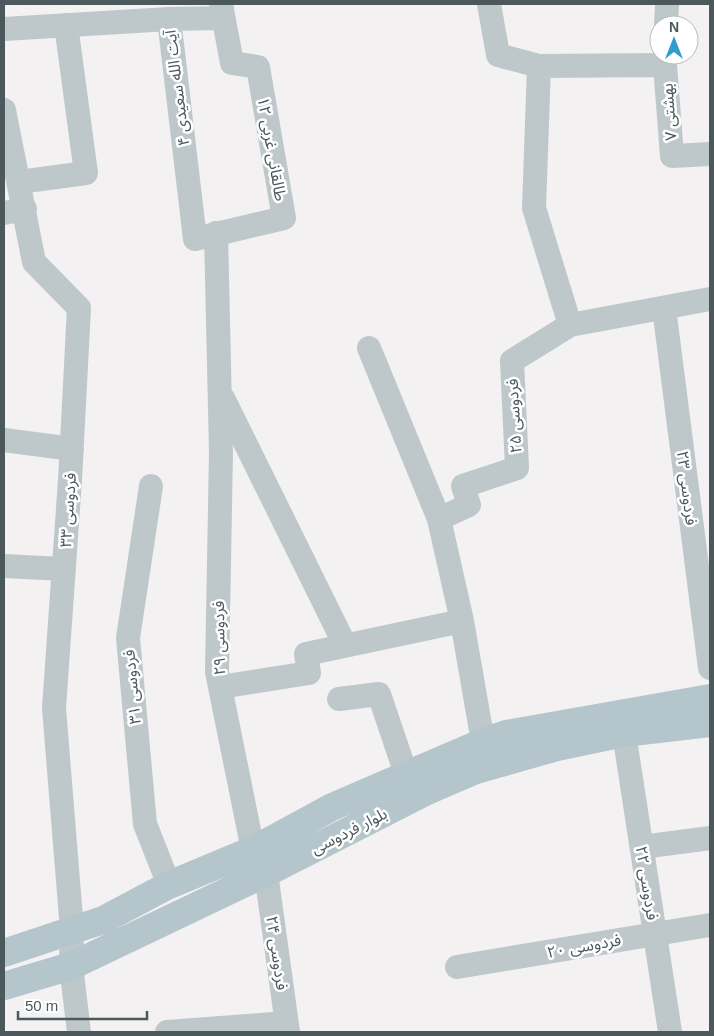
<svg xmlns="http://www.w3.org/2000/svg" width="714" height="1036" font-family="Arial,'Noto Sans Arabic',sans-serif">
  <rect width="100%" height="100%" fill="#f3f1f1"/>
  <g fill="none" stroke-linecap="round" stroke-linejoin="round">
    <path stroke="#bec8cb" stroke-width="24" d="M 489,4 L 498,55 L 539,66 L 665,65 L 672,156 L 710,154
      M 169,19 L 223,18
      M 666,25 L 667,4
      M 4,29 L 169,19 L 195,239 L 284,218 L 258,67 L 232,63 L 221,4
      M 4,110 L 34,262 L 79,308 L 70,480 L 54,708 L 72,930 L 71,966 L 79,1032
      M 19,182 L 86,173 L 66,25
      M 4,213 L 25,209
      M 216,233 L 221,452 L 217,672 L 253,850
      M 664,308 L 710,668
      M 570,325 L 710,299
      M 369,348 L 439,519
      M 223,398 L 345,645
      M 4,440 L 72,449
      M 151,486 L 128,638 L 145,824 L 169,885
      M 4,566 L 64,569
      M 220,687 L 309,673 L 306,654 L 462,621
      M 339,699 L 379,694 L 406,774
      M 624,733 L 670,1032
      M 483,742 L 462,621 L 439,519 L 469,505 L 463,486 L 517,468 L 512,361 L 570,325 L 534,208 L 539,66
      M 642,847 L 710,838
      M 266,873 L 288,1032
      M 457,967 L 710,925
      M 167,1032 L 286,1023"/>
    <path stroke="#b4c6cc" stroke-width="28" d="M 4,953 L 103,920 L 169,885 L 253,850 L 332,807 L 483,742 L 506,734 L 710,698
      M 4,986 L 71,966 L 266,873 L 425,792 L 476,770 L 557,747 L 624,733 L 710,723"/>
  </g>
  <g text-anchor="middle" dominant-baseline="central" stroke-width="5" stroke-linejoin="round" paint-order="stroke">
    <g font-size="16" fill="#4b585c" stroke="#fff">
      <text transform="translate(177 88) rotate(-97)">آیت الله سعیدی ۴</text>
      <text transform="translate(669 112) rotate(-94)">بهشتی ۷</text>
      <text transform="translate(272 149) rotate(80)">طالقانی غربی ۱۲</text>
      <text transform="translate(514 416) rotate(-93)">فردوسی ۲۵</text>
      <text transform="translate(687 488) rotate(83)">فردوسی ۲۳</text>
      <text transform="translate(68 510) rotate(-86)">فردوسی ۳۳</text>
      <text transform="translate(219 638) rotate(-91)">فردوسی ۲۹</text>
      <text transform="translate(132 687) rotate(-95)">فردوسی ۳۱</text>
      <text transform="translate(349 831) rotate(-27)">بلوار فردوسی</text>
      <text transform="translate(647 883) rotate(81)">فردوسی ۲۲</text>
      <text transform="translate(584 946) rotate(-10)">فردوسی ۲۰</text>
      <text transform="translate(277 953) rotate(82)">فردوسی ۲۴</text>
    </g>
  </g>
  <rect width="714" height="1036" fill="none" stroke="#4b585c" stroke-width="10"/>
  <g transform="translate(674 40)"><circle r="24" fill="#ffffff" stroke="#b7bcbe"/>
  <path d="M0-4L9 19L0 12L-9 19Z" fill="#319dcd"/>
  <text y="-8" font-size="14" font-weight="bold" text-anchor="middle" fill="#4b585c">N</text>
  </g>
  <path d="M18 1011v8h129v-8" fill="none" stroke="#4b585c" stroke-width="2.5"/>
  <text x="25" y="1011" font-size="15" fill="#4b585c" stroke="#ffffff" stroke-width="4" paint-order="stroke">50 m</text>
</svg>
